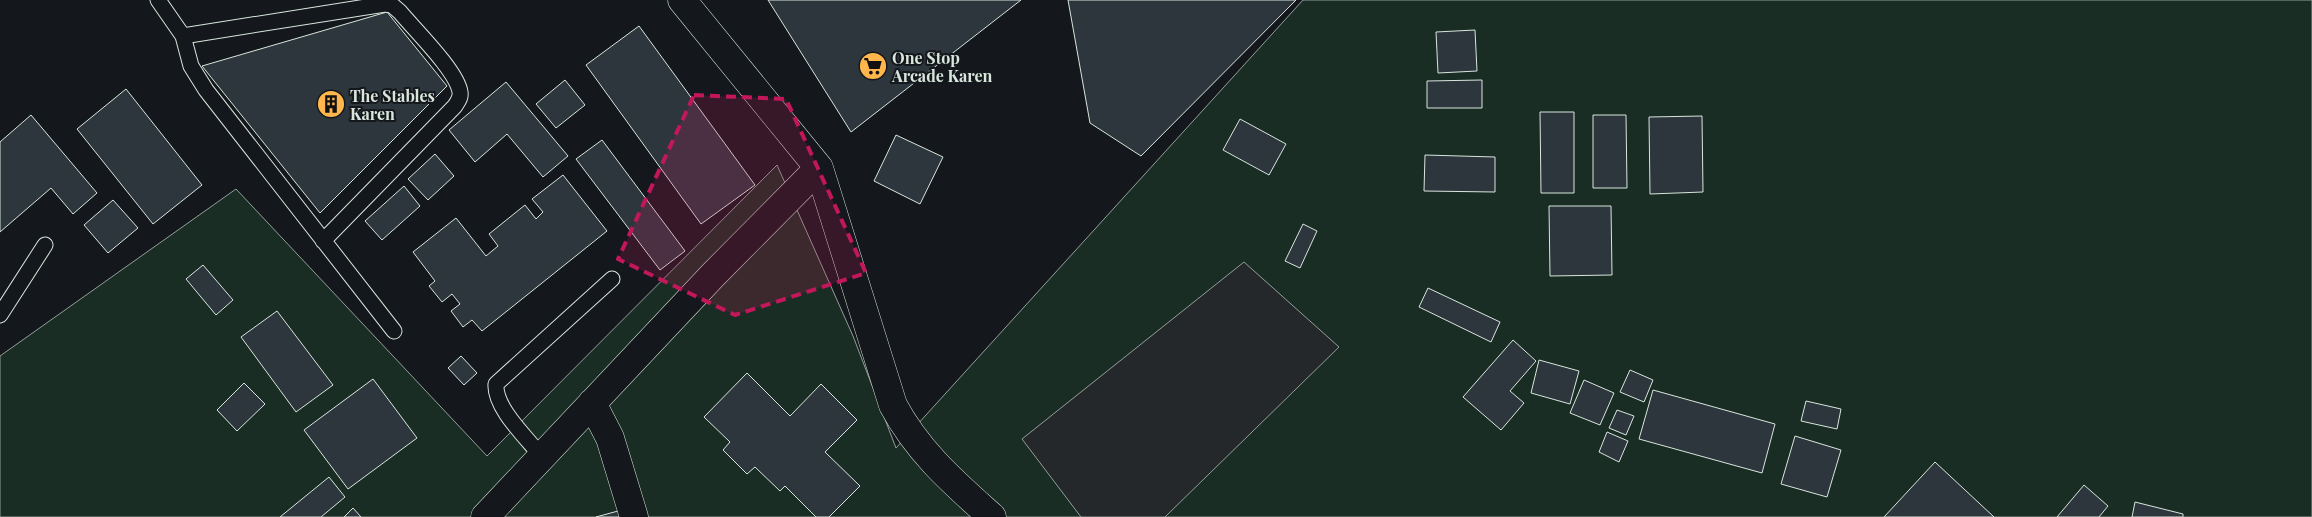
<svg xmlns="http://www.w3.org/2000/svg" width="2312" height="517" font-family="'Playfair Display',serif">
  <rect width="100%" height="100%" fill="#14181c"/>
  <path fill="#1a2d24" stroke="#939e99" d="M 1303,0 L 2312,0 L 2312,517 L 0,517 L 0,356 L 236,189 L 487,456 L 777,165 L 853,336 L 896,448 Z"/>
  <path fill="#24282b" stroke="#939e99" d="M 1244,262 L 1339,347 L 1165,517 L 1081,517 L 1022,439 Z"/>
  <path fill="#2c363c" stroke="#d8e6dc" d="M 768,0 L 1021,0 L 851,132 Z
    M 1068,0 L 1296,0 L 1141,156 L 1090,123 Z
    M 387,12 L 447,86 L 320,213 L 202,66 Z
    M 639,26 L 755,185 L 701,224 L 586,65 Z
    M 1475,30 L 1477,71 L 1438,73 L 1436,32 Z
    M 565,80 L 585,105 L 556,128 L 536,104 Z
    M 1482,80 L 1482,108 L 1427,108 L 1427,81 Z
    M 506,82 L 568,156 L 543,177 L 507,134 L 475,162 L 449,130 Z
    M 126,89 L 202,185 L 153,224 L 77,129 Z
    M 1540,112 L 1574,112 L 1574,193 L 1541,193 Z
    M 31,115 L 97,193 L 73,214 L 51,188 L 0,232 L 0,142 Z
    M 1593,115 L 1626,115 L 1627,188 L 1593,188 Z
    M 1702,116 L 1703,192 L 1650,194 L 1649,117 Z
    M 1240,119 L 1286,144 L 1269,175 L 1223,150 Z
    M 896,135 L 943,157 L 920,204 L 874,181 Z
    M 602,140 L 685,251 L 660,270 L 576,159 Z
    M 435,154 L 454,176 L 428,200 L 408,179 Z
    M 1425,155 L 1495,157 L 1495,192 L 1424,191 Z
    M 563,175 L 607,231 L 482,331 L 472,320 L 463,327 L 451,311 L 460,304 L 452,294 L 442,302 L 429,286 L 435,281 L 413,252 L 456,218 L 486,256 L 498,246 L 489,234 L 525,205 L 536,219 L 543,212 L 532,199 Z
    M 404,186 L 420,206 L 382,240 L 365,221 Z
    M 113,200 L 138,228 L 108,253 L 84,225 Z
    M 1549,206 L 1611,206 L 1612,275 L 1550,276 Z
    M 1303,224 L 1317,231 L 1300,268 L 1285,261 Z
    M 203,265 L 233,300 L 216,315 L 186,279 Z
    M 1428,288 L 1500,322 L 1491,342 L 1419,307 Z
    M 277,311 L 333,385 L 296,412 L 241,337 Z
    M 1513,340 L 1536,361 L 1510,391 L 1524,403 L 1501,430 L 1463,397 Z
    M 461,356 L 477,373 L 464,385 L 448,368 Z
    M 1539,360 L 1579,371 L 1570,404 L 1531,393 Z
    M 1630,370 L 1653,380 L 1644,402 L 1620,392 Z
    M 747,373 L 790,416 L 821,384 L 857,420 L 825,452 L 860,486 L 829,517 L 816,517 L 785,486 L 780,491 L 755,467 L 747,474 L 723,450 L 730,442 L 704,417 Z
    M 373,379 L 417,438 L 348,489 L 304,430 Z
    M 1584,380 L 1614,393 L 1600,425 L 1570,413 Z
    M 244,383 L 265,404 L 237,431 L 217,410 Z
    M 1653,390 L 1775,424 L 1762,473 L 1639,439 Z
    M 1806,401 L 1841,409 L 1837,429 L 1801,421 Z
    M 1617,410 L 1634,416 L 1626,435 L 1609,428 Z
    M 1607,432 L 1628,441 L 1619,462 L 1599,452 Z
    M 1795,436 L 1841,450 L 1827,497 L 1781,484 Z
    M 1935,462 L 1994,517 L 1884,517 Z
    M 329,477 L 345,497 L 321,517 L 280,517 Z
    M 2084,485 L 2108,506 L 2099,517 L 2057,517 Z
    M 2135,502 L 2183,514 L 2183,517 L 2132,517 Z
    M 353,508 L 361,517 L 344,517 Z
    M 629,508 L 631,517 L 596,517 Z"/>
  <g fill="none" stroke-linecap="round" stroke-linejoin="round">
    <defs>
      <path id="lane" d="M 158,0 L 183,36 L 191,66 L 206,90 L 394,331
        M 183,36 L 385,4 L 392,5 L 400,12 C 414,29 457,71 460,92 C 461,98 458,101 455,106 L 323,241
        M 0,315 L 45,245
        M 542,457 C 528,439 494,408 496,384 L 612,279"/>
      <path id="street" d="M 682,0 L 819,168 L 893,405 C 918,452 953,482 992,517
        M 592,403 L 610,438 L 634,517
        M 485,517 L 713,275 L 819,168"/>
    </defs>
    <use href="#lane" stroke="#d8e6dc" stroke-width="17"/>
    <use href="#street" stroke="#d8e6dc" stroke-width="29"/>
    <use href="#lane" stroke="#14181c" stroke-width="15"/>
    <use href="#street" stroke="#14181c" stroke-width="28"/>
  </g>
  <path fill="#c2185b" fill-opacity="0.2" stroke="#c2185b" stroke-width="4" stroke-dasharray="10 6" stroke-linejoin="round" d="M 694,95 L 786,99 L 866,273 L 735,315 L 618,259 Z"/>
  <defs>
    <symbol id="supermarket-disc" viewBox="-11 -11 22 22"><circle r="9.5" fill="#ffb74d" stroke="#14181c"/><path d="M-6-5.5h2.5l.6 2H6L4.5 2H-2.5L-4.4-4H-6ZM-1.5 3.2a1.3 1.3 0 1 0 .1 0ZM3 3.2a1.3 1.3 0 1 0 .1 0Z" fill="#111"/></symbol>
    <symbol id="building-disc" viewBox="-11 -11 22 22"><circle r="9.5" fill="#ffb74d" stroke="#14181c"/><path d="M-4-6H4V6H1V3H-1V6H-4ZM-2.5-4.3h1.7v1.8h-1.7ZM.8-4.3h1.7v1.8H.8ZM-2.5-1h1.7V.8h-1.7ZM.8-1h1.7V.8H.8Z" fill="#111"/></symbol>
  </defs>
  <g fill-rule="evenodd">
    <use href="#supermarket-disc" x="857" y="50" width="32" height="32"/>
    <use href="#building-disc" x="315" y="88" width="32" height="32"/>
  </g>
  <g text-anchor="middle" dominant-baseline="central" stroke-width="4" stroke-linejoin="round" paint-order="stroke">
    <g font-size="16" font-weight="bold" fill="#d8e6dc" stroke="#14181c" text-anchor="start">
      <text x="892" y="57">One Stop<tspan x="892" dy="18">Arcade Karen</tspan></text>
      <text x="350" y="95">The Stables<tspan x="350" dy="18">Karen</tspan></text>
    </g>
  </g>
</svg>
